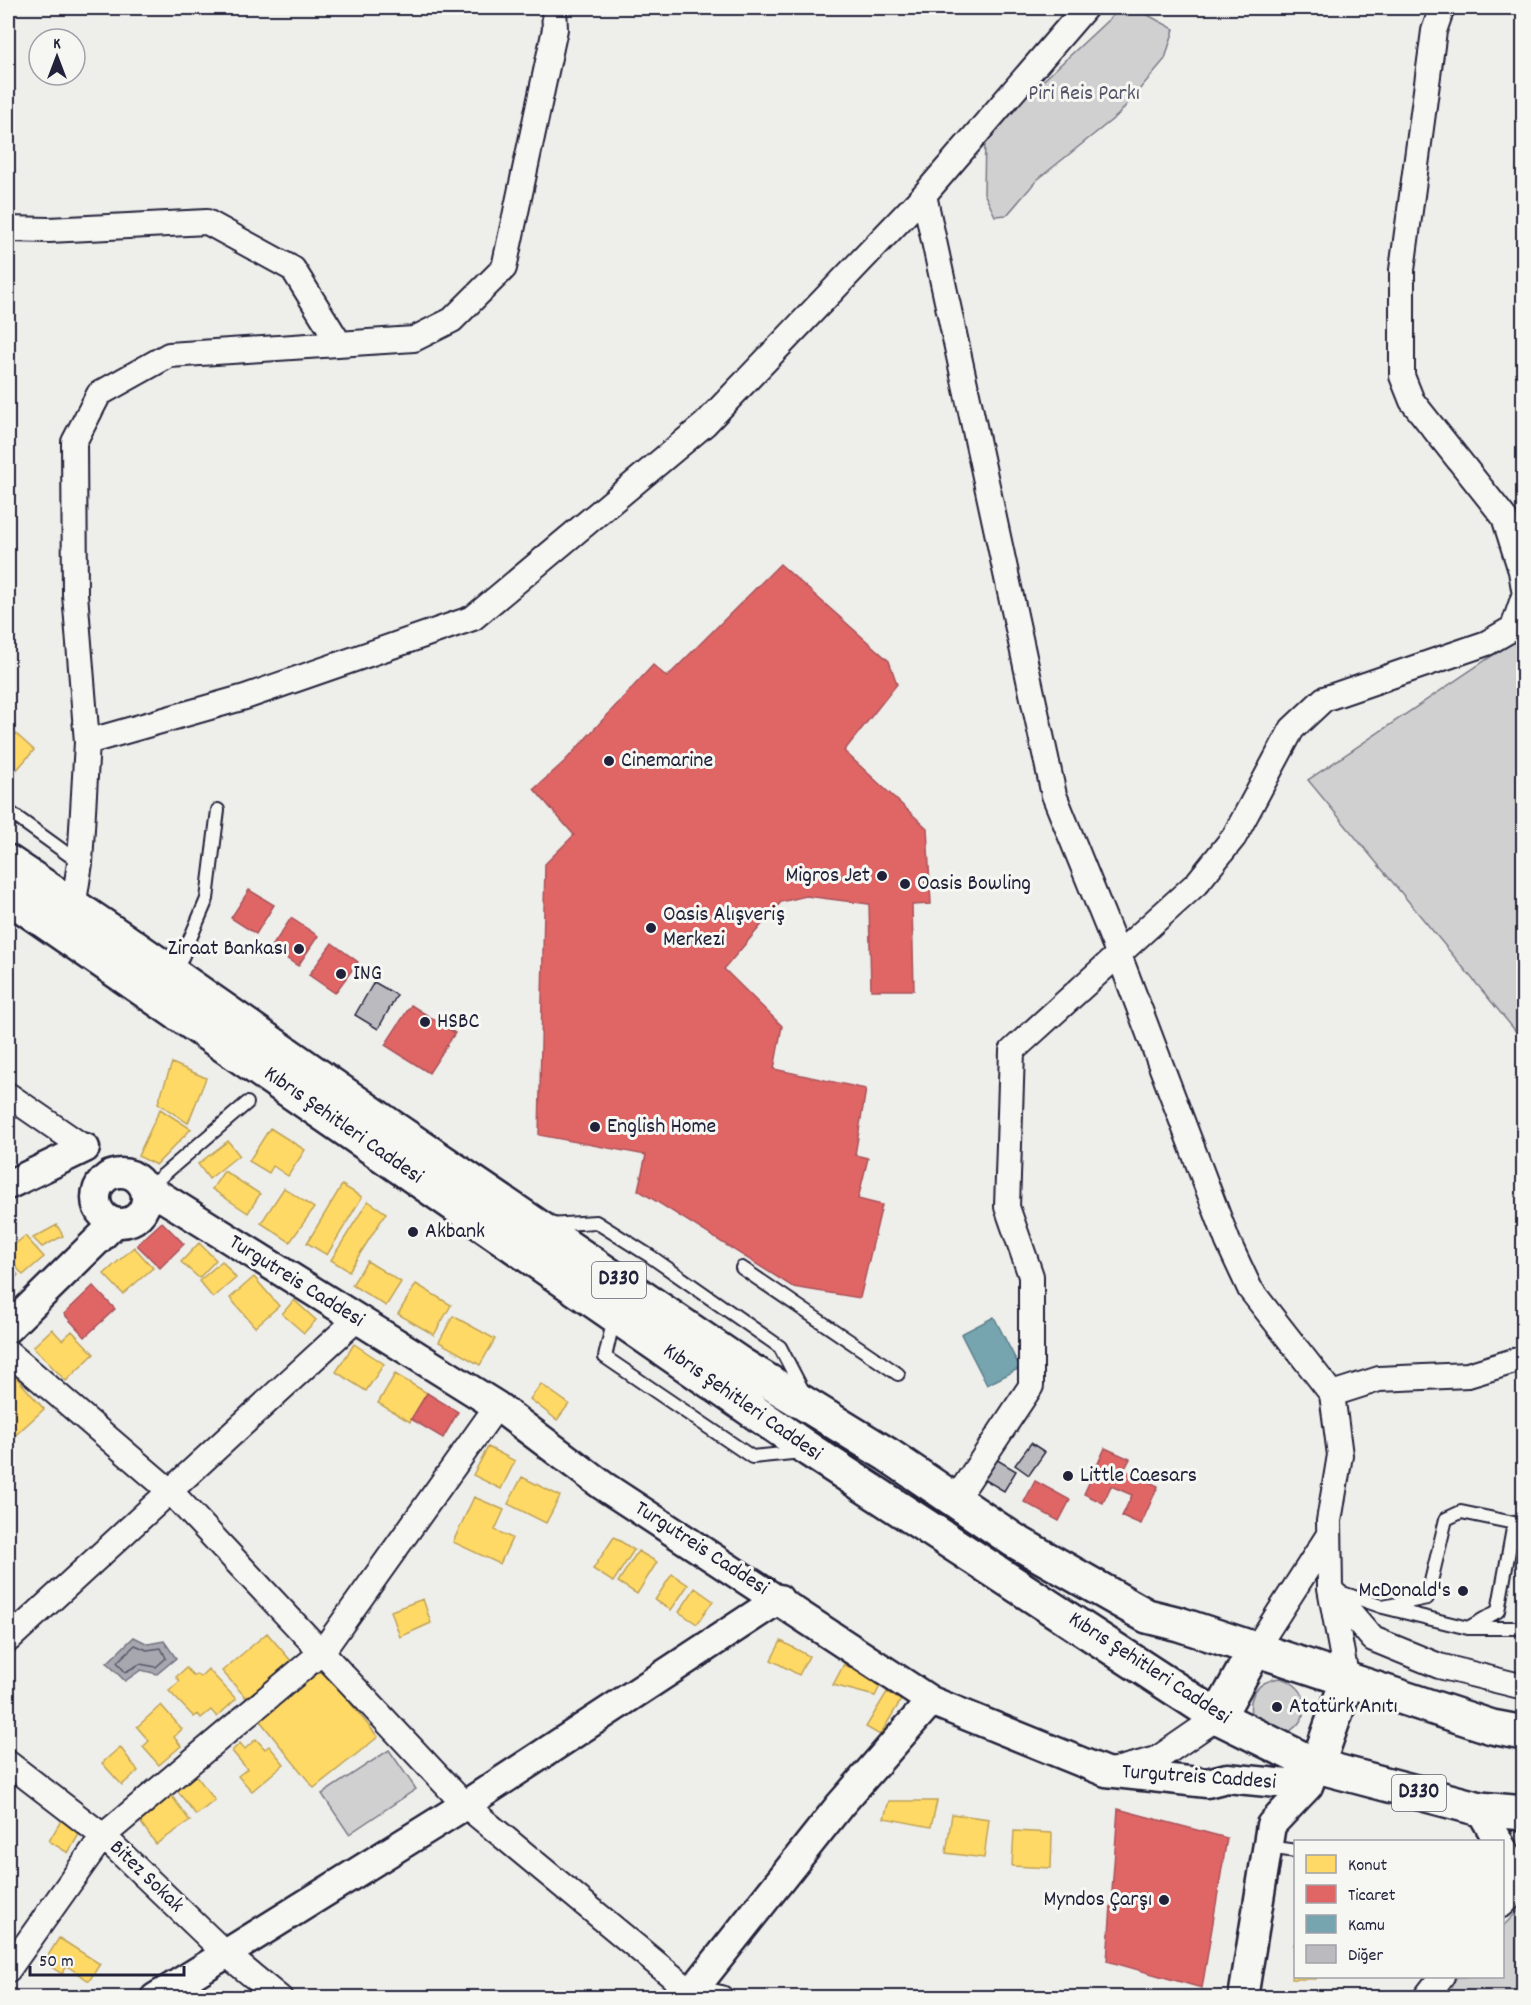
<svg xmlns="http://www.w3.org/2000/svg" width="1531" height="2005" font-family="Dekko,sans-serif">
  <rect width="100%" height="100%" fill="#eeeeeb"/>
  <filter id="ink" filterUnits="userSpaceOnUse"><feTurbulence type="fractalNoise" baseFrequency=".0167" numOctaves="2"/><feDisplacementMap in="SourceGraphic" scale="12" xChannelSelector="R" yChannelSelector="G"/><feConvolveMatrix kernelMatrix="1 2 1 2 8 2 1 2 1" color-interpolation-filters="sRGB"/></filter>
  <g filter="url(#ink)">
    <path fill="#d0d0d1" stroke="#797986" stroke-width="1.5" d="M 1121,8 L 1135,8 L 1174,29 L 1165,59 L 1118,115 L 1037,180 L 1007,215 L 995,216 L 984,193 L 985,135 Z
      M 1523,635 L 1523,1040 L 1308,780 Z
      M 1280,1678 C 1310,1686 1314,1718 1287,1733 L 1251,1715 C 1248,1694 1258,1681 1280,1678 Z
      M 389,1750 L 416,1789 L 349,1834 L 322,1794 Z
      M 1519,1910 L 1523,1911 L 1523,1997 L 1438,1998 L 1457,1977 L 1502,1976 L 1503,1926 Z"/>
    <path fill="#a7a7af" stroke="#727281" stroke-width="1.5" d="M 134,1637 L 148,1644 L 164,1641 L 176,1658 L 157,1674 L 141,1670 L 125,1681 L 107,1663 Z"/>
    <path fill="#ffd966" stroke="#bda259" stroke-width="1.5" d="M 15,733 L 34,750 L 8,780 L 8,741 Z
      M 172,1063 L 206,1078 L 188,1123 L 158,1103 Z
      M 160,1109 L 191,1129 L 156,1165 L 138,1156 Z
      M 270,1128 L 305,1150 L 288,1176 L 273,1166 L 269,1173 L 249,1161 Z
      M 228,1141 L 239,1155 L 209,1179 L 198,1164 Z
      M 224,1171 L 260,1194 L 248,1213 L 212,1189 Z
      M 342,1185 L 362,1197 L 327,1255 L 307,1243 Z
      M 284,1188 L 314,1208 L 290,1242 L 261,1223 Z
      M 368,1201 L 386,1213 L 349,1271 L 331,1260 Z
      M 57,1225 L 63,1236 L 42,1247 L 33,1238 Z
      M 25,1236 L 44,1257 L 23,1275 L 8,1257 L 8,1250 Z
      M 199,1243 L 216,1260 L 199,1278 L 181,1262 Z
      M 134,1247 L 153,1268 L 123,1294 L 104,1274 Z
      M 222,1261 L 236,1278 L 213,1298 L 199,1281 Z
      M 367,1261 L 401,1282 L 386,1306 L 352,1285 Z
      M 8,1264 L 18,1275 L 8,1286 Z
      M 254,1277 L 279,1306 L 255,1327 L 230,1298 Z
      M 416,1284 L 451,1305 L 434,1335 L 398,1314 Z
      M 294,1300 L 316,1320 L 304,1333 L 282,1314 Z
      M 453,1316 L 495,1339 L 480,1365 L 439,1342 Z
      M 52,1329 L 62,1340 L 72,1331 L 94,1354 L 66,1381 L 33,1347 Z
      M 354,1344 L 384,1364 L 366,1391 L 336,1372 Z
      M 8,1368 L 44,1409 L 8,1442 Z
      M 395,1374 L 427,1393 L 410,1422 L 378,1403 Z
      M 541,1384 L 569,1404 L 557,1420 L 530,1399 Z
      M 488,1447 L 515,1461 L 501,1489 L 473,1475 Z
      M 522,1477 L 560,1496 L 546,1523 L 508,1504 Z
      M 474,1497 L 504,1510 L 495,1530 L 512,1538 L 500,1564 L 453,1542 Z
      M 614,1537 L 634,1550 L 613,1582 L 593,1569 Z
      M 638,1551 L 657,1562 L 637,1594 L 618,1582 Z
      M 672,1574 L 688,1585 L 671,1610 L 655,1600 Z
      M 695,1588 L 713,1601 L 697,1624 L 679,1612 Z
      M 423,1599 L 431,1623 L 400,1637 L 391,1611 Z
      M 267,1633 L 292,1662 L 248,1700 L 222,1671 Z
      M 781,1641 L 809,1656 L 799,1675 L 771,1660 Z
      M 844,1664 L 880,1686 L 875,1696 L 833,1685 Z
      M 320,1666 L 378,1737 L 314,1788 L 257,1717 Z
      M 186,1668 L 194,1676 L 196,1674 L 200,1677 L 208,1669 L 236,1699 L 217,1717 L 211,1710 L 201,1718 L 198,1714 L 194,1717 L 169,1691 L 180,1681 L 176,1677 Z
      M 887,1692 L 901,1700 L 880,1735 L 866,1727 Z
      M 161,1705 L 182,1729 L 174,1737 L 181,1746 L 159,1765 L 143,1747 L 149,1741 L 137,1727 Z
      M 256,1739 L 265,1749 L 269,1746 L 284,1764 L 252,1791 L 238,1776 L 247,1769 L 232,1751 L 240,1743 L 245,1749 Z
      M 120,1747 L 138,1771 L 122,1785 L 102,1763 Z
      M 191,1769 L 215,1800 L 196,1815 L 172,1784 Z
      M 169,1792 L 190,1821 L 156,1844 L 136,1816 Z
      M 889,1801 L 937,1801 L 931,1827 L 884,1818 Z
      M 952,1814 L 989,1819 L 984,1858 L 946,1853 Z
      M 62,1819 L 81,1831 L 68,1853 L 49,1841 Z
      M 1014,1831 L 1052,1833 L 1051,1868 L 1012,1866 Z
      M 59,1938 L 100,1964 L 89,1981 L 67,1966 L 62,1974 L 44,1962 Z
      M 1294,1943 L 1296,1976 L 1316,1976 L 1316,1979 L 1292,1979 Z
      M 204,1988 L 224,1998 L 199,1998 Z"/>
    <path fill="#e06666" stroke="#a75259" stroke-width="1.5" d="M 780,564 L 889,661 L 897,684 L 844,751 L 927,828 L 931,904 L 912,905 L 914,990 L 871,990 L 869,904 L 806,896 L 781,902 L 724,969 L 782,1026 L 774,1069 L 866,1089 L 855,1155 L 868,1158 L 858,1199 L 882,1205 L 860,1298 L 793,1287 L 638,1190 L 646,1155 L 539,1135 L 545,864 L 574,835 L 534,789 L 565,761 L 653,665 L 667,677 Z
      M 249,890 L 274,905 L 256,934 L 231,918 Z
      M 291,918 L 318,936 L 298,966 L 271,948 Z
      M 332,943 L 358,962 L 335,993 L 309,975 Z
      M 411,1005 L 455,1033 L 429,1073 L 385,1045 Z
      M 162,1222 L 184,1244 L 160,1268 L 137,1245 Z
      M 93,1286 L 115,1309 L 85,1337 L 64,1314 Z
      M 427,1393 L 458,1412 L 443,1438 L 411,1419 Z
      M 1105,1448 L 1130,1459 L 1124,1470 L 1158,1486 L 1141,1524 L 1122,1516 L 1132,1495 L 1111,1486 L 1103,1503 L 1084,1494 Z
      M 1035,1481 L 1070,1500 L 1059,1521 L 1024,1502 Z
      M 1118,1809 L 1227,1838 L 1202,1988 L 1107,1961 Z"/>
    <path fill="#76a5af" stroke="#5d7e8c" stroke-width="1.5" d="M 994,1317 L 1020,1368 L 987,1385 L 961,1334 Z"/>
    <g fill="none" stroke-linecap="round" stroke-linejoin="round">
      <path stroke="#575769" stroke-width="1.5" d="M 135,1645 L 147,1650 L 161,1648 L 166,1658 L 156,1667 L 140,1664 L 125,1672 L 117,1662 Z"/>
    </g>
    <path fill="#bbbbbf" stroke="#22223b" stroke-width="1.5" d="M 374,982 L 397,995 L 378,1029 L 355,1015 Z
      M 1031,1443 L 1045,1452 L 1029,1475 L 1015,1465 Z
      M 994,1458 L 1016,1471 L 1004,1491 L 982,1478 Z"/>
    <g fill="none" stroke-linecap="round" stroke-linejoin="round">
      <defs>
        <path id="service" d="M 8,811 L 80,863
          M 175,974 L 207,899 L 218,810
          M 148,1188 L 247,1103
          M 549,1225 L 596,1222 L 650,1256 L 780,1347 L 804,1393
          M 742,1268 L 898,1374
          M 614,1318 L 605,1357 L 752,1457 L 802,1452
          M 1337,1591 L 1383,1607 L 1468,1628 L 1498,1611 L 1514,1523 L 1461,1512 L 1446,1519 L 1427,1598 L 1383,1607
          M 1469,1628 L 1524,1628
          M 1268,1847 L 1296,1851"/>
        <path id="minor" d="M 1442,8 L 1434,31 L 1402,270 L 1402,376 L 1412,401 L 1504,517 L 1521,571 L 1524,589
          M 924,195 L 1054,795 L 1119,955 L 1228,1242 L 1250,1289 L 1332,1394 L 1340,1455 L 1329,1521 L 1330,1588 L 1347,1681
          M 8,229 L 49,230 L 207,222 L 293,269 L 339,343
          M 87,742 L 245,697 L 473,618 L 705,424 L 924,195 L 1085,8
          M 73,908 L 80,863 L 87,742 L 75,594 L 74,442 L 99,394 L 169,355 L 414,339 L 452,320 L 504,268 L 555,29 L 554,8
          M 8,1095 L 85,1148
          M 8,1352 L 171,1492 L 465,1805 L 691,1992 L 721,1998
          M 1332,1394 L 1379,1379 L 1468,1375 L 1524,1358
          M 954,1502 L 1031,1386 L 1031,1276 L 1007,1207 L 1012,1051 L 1197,883 L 1234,837 L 1292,729 L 1324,699 L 1487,643 L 1513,628 L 1524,596
          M 1331,1590 L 1373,1639 L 1439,1666 L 1524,1687
          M 8,1640 L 357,1319
          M 1255,1650 L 1328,1536
          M 8,1763 L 103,1836 L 226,1954 L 280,1998
          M 1115,1770 L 1157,1759 L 1218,1717
          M 1502,1905 L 1510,1897 L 1510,1862
          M 8,1970 L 103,1836 L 322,1652 L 497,1406
          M 1425,1998 L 1442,1976"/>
        <path id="tertiary" d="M96 1198a25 25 0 1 1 50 0a25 25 0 1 1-50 0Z
          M 8,1185 L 85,1148
          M 143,1185 L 497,1406 L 602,1485 L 931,1701 L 1106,1772 L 1207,1783 L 1227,1778 L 1308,1786
          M 8,1328 L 115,1223
          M 1480,1809 L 1499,1842
          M 1502,1848 L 1510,1862 L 1524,1873
          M 155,1998 L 465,1805 L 779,1599
          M 687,1998 L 840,1805 L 931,1701
          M 1243,1998 L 1271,1825 L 1308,1786 L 1313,1773"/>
        <path id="trunk" d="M 8,862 L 124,940 L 393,1128 L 740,1364 L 888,1455 L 1015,1541 L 1147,1616 L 1179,1624 L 1492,1727 L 1524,1733
          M 8,896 L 811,1451 L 1218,1717 L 1317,1766 L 1480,1809 L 1524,1813
          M 1218,1717 L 1255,1650
          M 1317,1766 L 1347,1681"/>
      </defs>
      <use href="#service" stroke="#22223b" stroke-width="16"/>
      <use href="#minor" stroke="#22223b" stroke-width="28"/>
      <use href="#tertiary" stroke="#22223b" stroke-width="33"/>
      <use href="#trunk" stroke="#22223b" stroke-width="38"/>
      <use href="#service" stroke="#f6f6f2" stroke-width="12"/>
      <use href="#minor" stroke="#f6f6f2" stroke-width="24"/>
      <use href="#tertiary" stroke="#f6f6f2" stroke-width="28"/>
      <use href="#trunk" stroke="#f6f6f2" stroke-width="33"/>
    </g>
  </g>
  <g fill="#22223b" stroke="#f6f6f2" stroke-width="2">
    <circle cx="609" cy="761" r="6"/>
    <circle cx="882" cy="876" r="6"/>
    <circle cx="905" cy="884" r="6"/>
    <circle cx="651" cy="928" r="6"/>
    <circle cx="299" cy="949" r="6"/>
    <circle cx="341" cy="974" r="6"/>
    <circle cx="425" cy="1022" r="6"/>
    <circle cx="595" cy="1127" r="6"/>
    <circle cx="413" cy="1232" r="6"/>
    <circle cx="1068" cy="1476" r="6"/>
    <circle cx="1463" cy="1591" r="6"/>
    <circle cx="1277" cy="1707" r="6"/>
    <circle cx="1164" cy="1900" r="6"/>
  </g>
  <g text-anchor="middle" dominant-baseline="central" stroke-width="6" stroke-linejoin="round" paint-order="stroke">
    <g fill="#f6f6f2" stroke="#626272" stroke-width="1.5">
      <rect x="592" y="1262" width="54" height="36" rx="4.5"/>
      <rect x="1392" y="1775" width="54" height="36" rx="4.5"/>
    </g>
    <g font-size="21" font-weight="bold" fill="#22223b">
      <text x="619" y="1280">D330</text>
      <text x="1419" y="1793">D330</text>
    </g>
    <g font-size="22" fill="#565668" stroke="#f6f6f2">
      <text x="1084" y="94">Piri Reis Parkı</text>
    </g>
    <g font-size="22" fill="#22223b" stroke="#f6f6f2" text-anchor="start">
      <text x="621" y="761">Cinemarine</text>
      <text x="870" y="876" text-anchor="end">Migros Jet</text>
      <text x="917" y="884">Oasis Bowling</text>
      <text x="663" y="915">Oasis Alışveriş<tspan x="663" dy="25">Merkezi</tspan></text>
      <text x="287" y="949" text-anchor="end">Ziraat Bankası</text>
      <text x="353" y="974">ING</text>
      <text x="437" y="1022">HSBC</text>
      <text x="607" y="1127">English Home</text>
      <text x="425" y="1232">Akbank</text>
      <text x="1080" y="1476">Little Caesars</text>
      <text x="1451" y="1591" text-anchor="end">McDonald's</text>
      <text x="1289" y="1707">Atatürk Anıtı</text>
      <text x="1152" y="1900" text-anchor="end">Myndos Çarşı</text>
    </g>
    <g font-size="22" fill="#22223b" stroke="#f6f6f2">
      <text transform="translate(343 1126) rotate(35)">Kıbrıs Şehitleri Caddesi</text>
      <text transform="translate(296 1282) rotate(32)">Turgutreis Caddesi</text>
      <text transform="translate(742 1403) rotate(35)">Kıbrıs Şehitleri Caddesi</text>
      <text transform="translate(701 1549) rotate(33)">Turgutreis Caddesi</text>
      <text transform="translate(1149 1669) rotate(33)">Kıbrıs Şehitleri Caddesi</text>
      <text transform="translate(1199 1778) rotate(4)">Turgutreis Caddesi</text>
      <text transform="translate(146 1877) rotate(44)">Bitez Sokak</text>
    </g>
  </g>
  <rect width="1531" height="2005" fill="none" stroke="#f6f6f2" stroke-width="30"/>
  <rect x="15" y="15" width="1501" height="1975" fill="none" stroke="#22223b" stroke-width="2" filter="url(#ink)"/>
  <rect x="1294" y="1840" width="210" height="138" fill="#f6f6f2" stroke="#a1a1a9" stroke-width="1.5"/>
  <rect x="1306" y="1855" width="30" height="18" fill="#ffd966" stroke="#a1a1a9" stroke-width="1.5"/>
  <text x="1348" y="1870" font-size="18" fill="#22223b">Konut</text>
  <rect x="1306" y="1885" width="30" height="18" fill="#e06666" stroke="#a1a1a9" stroke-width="1.5"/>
  <text x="1348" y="1900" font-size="18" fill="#22223b">Ticaret</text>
  <rect x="1306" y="1915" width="30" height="18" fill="#76a5af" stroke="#a1a1a9" stroke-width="1.5"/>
  <text x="1348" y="1930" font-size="18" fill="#22223b">Kamu</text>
  <rect x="1306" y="1945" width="30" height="18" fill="#bbbbbf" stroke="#a1a1a9" stroke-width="1.5"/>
  <text x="1348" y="1960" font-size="18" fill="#22223b">Diğer</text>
  <g transform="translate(57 57)"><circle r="28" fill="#f6f6f2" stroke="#a1a1a9" stroke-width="1.5"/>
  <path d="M0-4.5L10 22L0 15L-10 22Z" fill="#22223b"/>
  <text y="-9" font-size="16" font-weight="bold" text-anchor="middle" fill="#22223b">K</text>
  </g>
  <path d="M30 1966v9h154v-9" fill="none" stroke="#22223b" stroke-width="3"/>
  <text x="39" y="1966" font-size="18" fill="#22223b" stroke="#f6f6f2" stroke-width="4.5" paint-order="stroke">50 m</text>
</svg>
